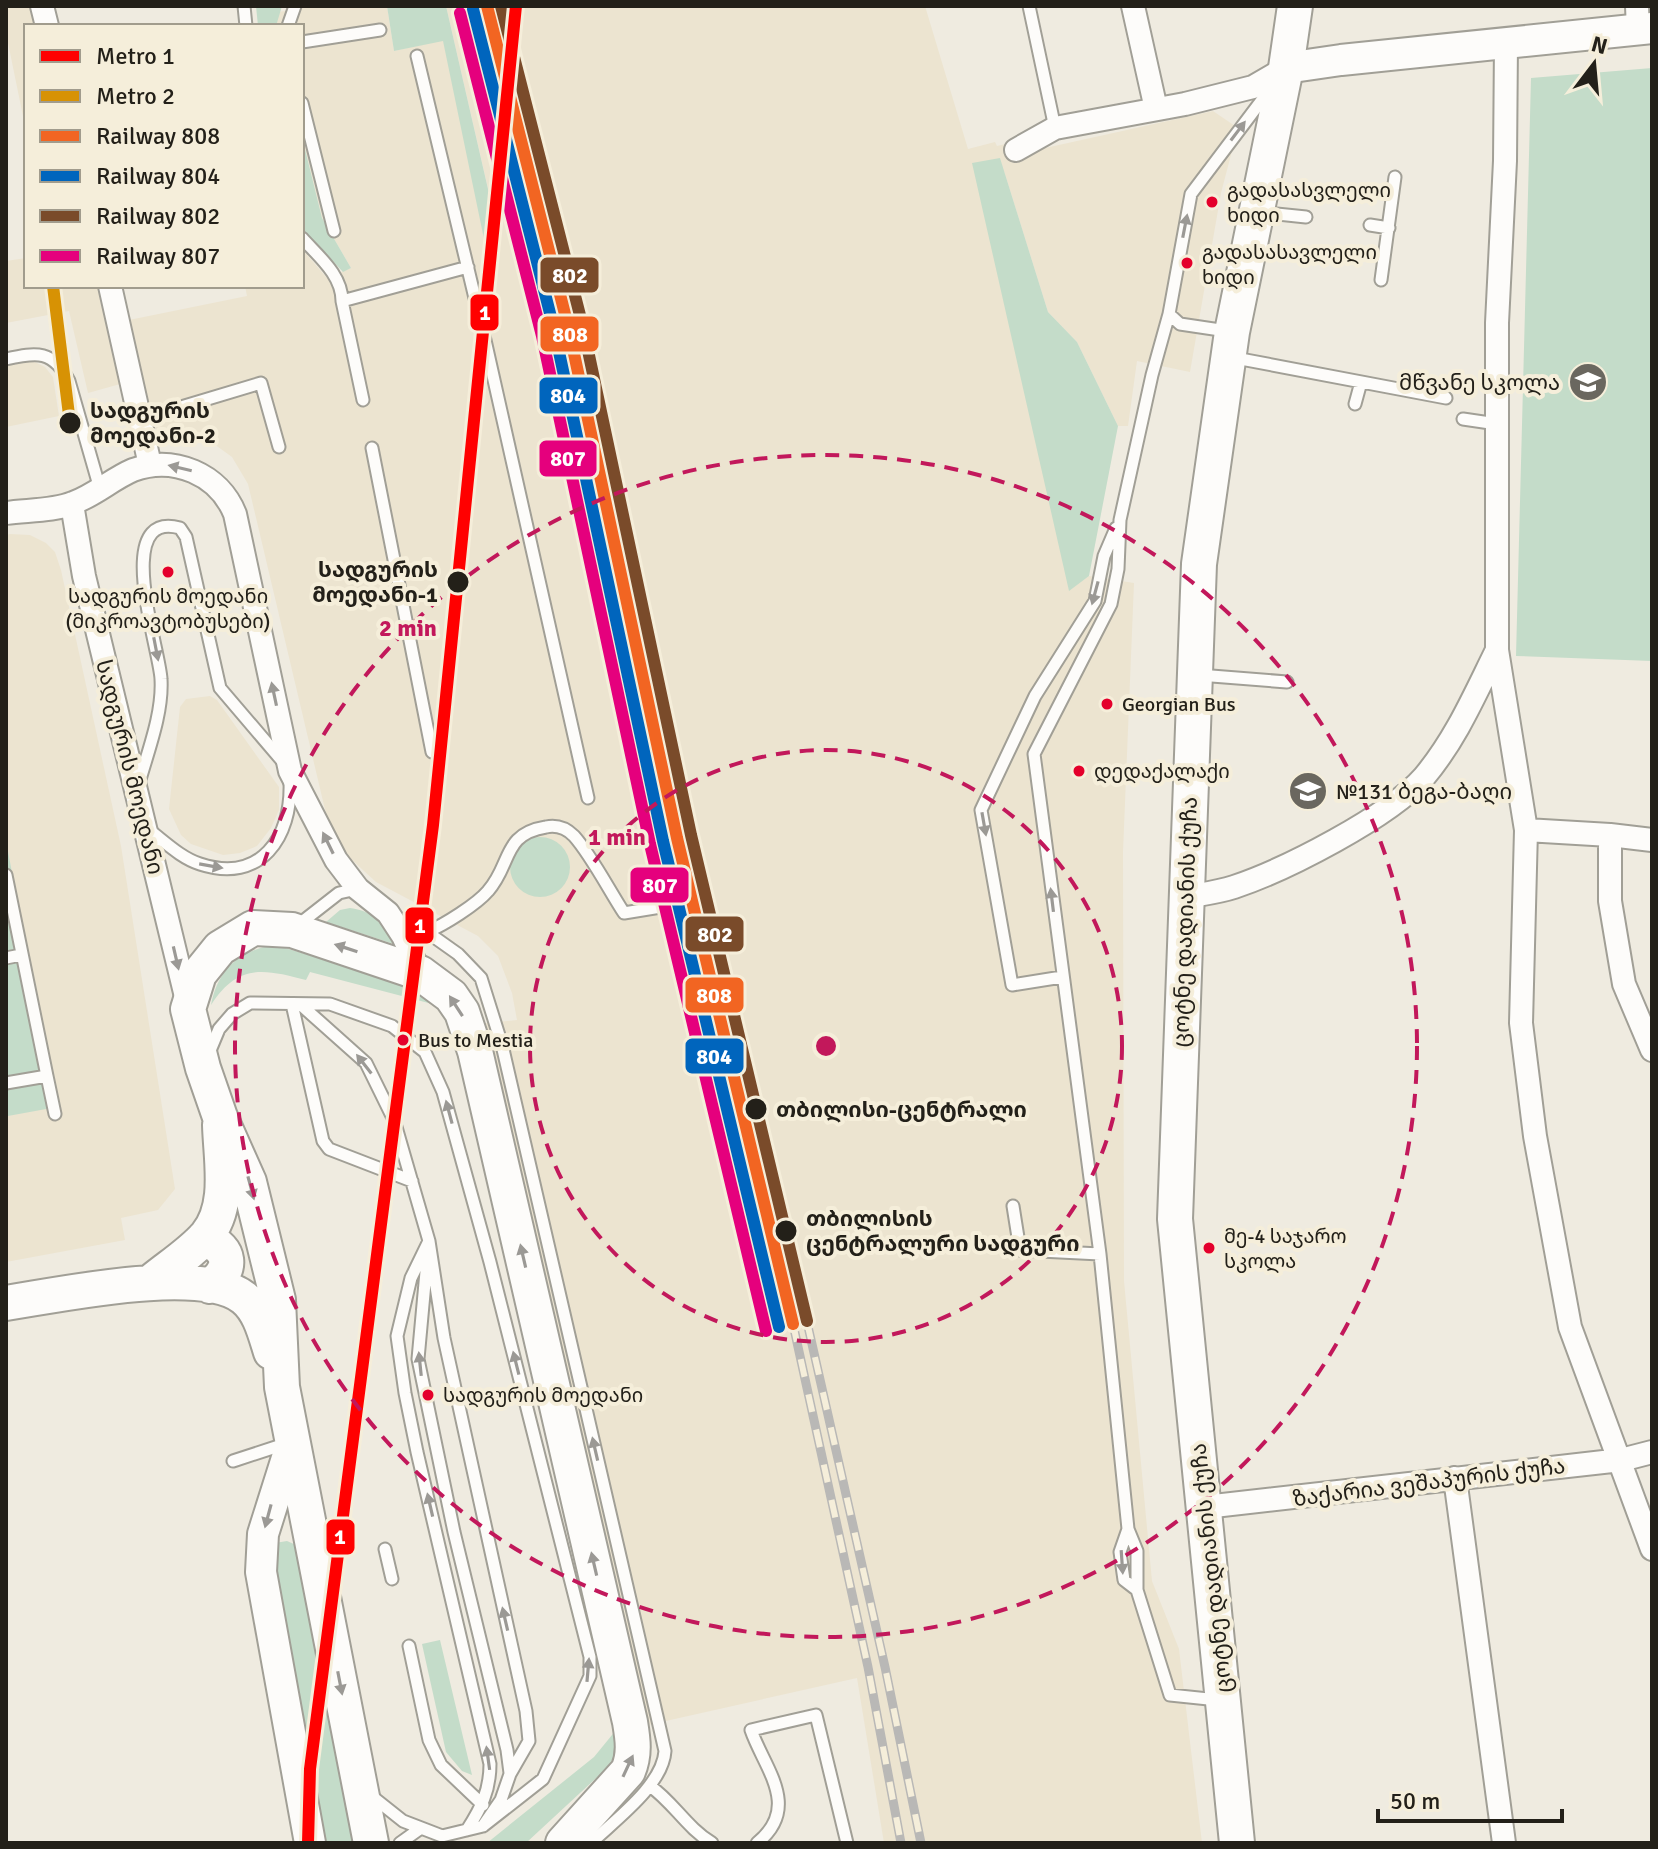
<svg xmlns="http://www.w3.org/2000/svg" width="1658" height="1849" font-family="Signika,'Noto Sans Georgian',sans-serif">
  <rect width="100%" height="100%" fill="#efebe0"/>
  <path fill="#ece4d0" d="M 6,6 L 31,6 L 36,26 L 26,26 L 26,131 L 6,33 Z
    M 313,6 L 387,6 L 394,51 L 443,40 L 499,236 L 446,6 L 925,6 L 968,149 L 995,142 L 997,146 L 1014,142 L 1018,154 L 1213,111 L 1238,128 L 1221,193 L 1190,372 L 1137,361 L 1128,426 L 1118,426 L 1077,342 L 1048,312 L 1003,168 L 1069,590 L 1089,576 L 1134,583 L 1123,852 L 1124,1281 L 1152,1581 L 1179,1649 L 1202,1843 L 884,1843 L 857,1678 L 648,1725 L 551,1332 L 478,1024 L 517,1020 L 512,993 L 498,956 L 478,936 L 376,882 L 339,848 L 327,818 L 248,484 L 232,457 L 214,444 L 196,439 L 174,440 L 163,437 L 156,430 L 129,320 L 247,296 L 245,286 L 302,286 L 302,249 L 327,278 L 351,268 L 322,218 L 302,137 L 302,26 L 276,26 L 279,12 Z
    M 26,258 L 26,286 L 105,286 L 131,381 L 88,393 L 69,311 L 6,323 L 6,261 Z
    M 33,361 L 45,367 L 53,377 L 59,416 L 6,427 L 6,366 Z
    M 10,534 L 30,535 L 46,543 L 55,552 L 61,570 L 121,846 L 175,1189 L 158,1210 L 121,1218 L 125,1240 L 6,1262 L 6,1108 L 7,1116 L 56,1106 L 6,841 L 6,535 Z
    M 210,696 L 217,700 L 279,787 L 279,810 L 271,828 L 257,846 L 240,853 L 223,855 L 191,844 L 181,835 L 169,809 L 180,707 L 186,699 Z"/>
  <path fill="#c4dcc9" d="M 256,6 L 282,6 L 276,26 L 258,26 Z
    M 387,6 L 446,6 L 499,237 L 484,239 L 443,41 L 394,51 Z
    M 1652,68 L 1652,661 L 1516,656 L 1531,78 Z
    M 302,137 L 322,218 L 351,268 L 343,272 L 302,228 Z
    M 1000,158 L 1048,312 L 1077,342 L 1118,426 L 1089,576 L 1069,591 L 972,163 Z
    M510 867a30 30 0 1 1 60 0a30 30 0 1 1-60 0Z
    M 6,841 L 57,1107 L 8,1116 L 6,1108 Z
    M 350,908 C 375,911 383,925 397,945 L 326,922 L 340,910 Z
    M 275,945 L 426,990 L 440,1006 L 310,972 L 306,980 C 264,969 238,963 211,1005 C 218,969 239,950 275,945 Z
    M 287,1541 L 296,1545 L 355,1843 L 320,1843 L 265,1552 L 275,1543 Z
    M 440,1640 L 472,1775 L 462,1771 L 446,1752 L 422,1644 Z
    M 621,1724 L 616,1753 L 607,1768 L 526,1843 L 487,1843 L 594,1757 Z"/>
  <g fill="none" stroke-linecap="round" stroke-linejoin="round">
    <defs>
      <path id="lane" d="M 244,6 L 246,26
        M 1029,6 L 1055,128
        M 288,26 L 295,6
        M 302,42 L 380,30
        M 417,56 L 485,340 L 588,798
        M 302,103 L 334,231
        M 1259,212 L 1306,217
        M 1370,225 L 1389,228
        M 302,238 C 319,257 342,275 342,301 L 363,400
        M 1381,280 L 1395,177
        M 342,301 L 468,267
        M 1169,314 L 1180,324 L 1227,331
        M 1230,357 L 1446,398
        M 6,359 C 37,352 53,350 69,381 L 100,489
        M 1355,404 L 1361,382
        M 141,419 L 261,383 L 279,447
        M 1463,419 L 1497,424
        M 372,448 L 432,752
        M 1199,675 L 1287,682
        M 139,783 C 148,751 163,713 161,679 C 160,650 111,509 180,528 L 186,537 L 220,688 L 284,763
        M 149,830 C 165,842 181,858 200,864 C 261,884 292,837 290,782
        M 6,875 L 47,1076 L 6,1083
        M 298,925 L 339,893 L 357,889
        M 427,932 L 458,954 L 481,978 L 502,1045 L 665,1751 C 663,1785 615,1820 591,1843
        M 403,936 C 411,935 420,935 427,932 C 444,925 477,904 488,891 C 512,864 502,834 546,827 C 556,825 566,828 574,836 C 591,855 609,890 624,913 L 679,904
        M 6,958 L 21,955
        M 1062,977 L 1012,985 L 981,810 L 1035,696 L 1095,601 L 1104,556 L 1116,528
        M 292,1004 L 323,1141 L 329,1149 L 412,1181
        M 301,1005 L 366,1063 L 394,1120 L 429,1241 L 444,1338 L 526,1711 L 529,1741 L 510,1774 L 501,1800 L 483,1826 L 442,1836 L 403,1821 L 369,1794
        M 209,1053 L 219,1029 L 232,1014 L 250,1003 L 330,1004 L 392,1026 L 425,1052 L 443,1092 L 490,1262 L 590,1657 L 590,1676 L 543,1779 L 483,1826
        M 47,1076 L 55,1114
        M 1013,1206 L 1020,1250 L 1100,1254
        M 429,1241 L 411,1278 L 397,1336 L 405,1393 L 417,1452 L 490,1764 C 490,1791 481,1808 467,1830
        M 427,1261 L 418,1359 L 454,1532 L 507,1750 L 510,1773
        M 233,1461 L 288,1443
        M 1128,1529 L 1120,1552 L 1124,1580 L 1137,1590
        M 385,1549 L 392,1579
        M 409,1646 L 429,1740 L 441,1765 L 483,1805
        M 1218,1700 L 1170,1695 L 1137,1590 L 1137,1551 L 1128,1529 L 1100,1254 L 1034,754 L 1111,604 L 1118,569 L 1120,520 L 1152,375 L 1169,314 L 1191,194 L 1271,88
        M 650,1786 C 673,1802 687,1828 712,1843
        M 400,1843 L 421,1828
        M 757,1843 C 802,1807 764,1768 751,1730 L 816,1715 L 847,1843"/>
      <path id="street" d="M 42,6 L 47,26
        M 1133,6 L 1156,109
        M 1637,6 L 1638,30
        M 1506,43 L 1505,161 L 1497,323 L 1497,650 L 1526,830 L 1521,1023 L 1535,1136 L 1570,1327 L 1652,1549
        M 1016,150 L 1055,128 L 1185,104 L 1253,87 L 1286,68
        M 110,286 L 150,465
        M 72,504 L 84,576 L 188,1005
        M 6,513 C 27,510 54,511 73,503 C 95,495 112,479 133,470 C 174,455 219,474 235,514 L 290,771 L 336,860 L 358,889 L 388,913 L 403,936 L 420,973
        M 1526,830 L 1610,835 L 1652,840
        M 1610,835 L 1610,901 L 1624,984 L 1652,1050
        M 1186,897 C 1202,894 1219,892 1234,887 C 1285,870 1389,817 1424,777 C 1456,739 1475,694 1497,650
        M 1455,1478 L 1504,1843
        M 1205,1507 L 1621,1460 L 1652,1452"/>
      <path id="secondary" d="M 1286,68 L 1341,60 L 1652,28
        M 292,1442 L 263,1534 L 261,1572 L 310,1843"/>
      <path id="primary" d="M 204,1238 C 231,1249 234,1269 210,1286
        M 152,1281 C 169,1267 191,1253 206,1236 C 231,1207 221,1161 220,1125
        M 6,1303 C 59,1295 201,1264 244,1298 C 260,1311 265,1333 271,1352
        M 371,1843 L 282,1387 L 278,1300 L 249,1182 L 220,1117 L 203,1068 L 188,1009 L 199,974 L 220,948 L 253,928 L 292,930 L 420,973 L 451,996 L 462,1012 L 475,1051 L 630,1722 C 633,1740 635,1754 628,1771 L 563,1843
        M 1237,1843 L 1175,1219 L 1199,564 L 1232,332 L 1286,68 L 1295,6"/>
    </defs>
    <use href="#lane" stroke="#a19f96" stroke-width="15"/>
    <use href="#street" stroke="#a19f96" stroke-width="26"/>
    <use href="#secondary" stroke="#a19f96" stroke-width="34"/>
    <use href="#primary" stroke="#a19f96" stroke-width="38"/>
    <use href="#lane" stroke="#fdfcfa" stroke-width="11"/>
    <use href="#street" stroke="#fdfcfa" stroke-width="22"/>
    <use href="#secondary" stroke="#fdfcfa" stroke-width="30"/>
    <use href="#primary" stroke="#fdfcfa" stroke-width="34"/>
    <defs>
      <path id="rail" d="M 807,1322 L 885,1667 L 921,1843
        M 793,1324 L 868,1667 L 901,1843"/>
    </defs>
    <use href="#rail" stroke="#b9b8b6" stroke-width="9"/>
    <use href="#rail" stroke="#f5eeda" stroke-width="6" stroke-dasharray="18" stroke-linecap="butt"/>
    <defs>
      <path id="rail-1" d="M 487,6 L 569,330 L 677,838 L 793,1324"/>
      <path id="rail-2" d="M 473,9 L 555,333 L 663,841 L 779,1327"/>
      <path id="rail-3" d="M 501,6 L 583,327 L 691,835 L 807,1321"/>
      <path id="rail-4" d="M 460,13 L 542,336 L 650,844 L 766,1331"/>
    </defs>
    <use href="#rail-1" stroke="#f5eeda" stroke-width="18"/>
    <use href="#rail-2" stroke="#f5eeda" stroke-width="18"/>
    <use href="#rail-3" stroke="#f5eeda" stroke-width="18"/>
    <use href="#rail-4" stroke="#f5eeda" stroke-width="18"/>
    <use href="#rail-1" stroke="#f26522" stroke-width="12"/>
    <use href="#rail-2" stroke="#0065bd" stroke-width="12"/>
    <use href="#rail-3" stroke="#7a4b2a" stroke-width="12"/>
    <use href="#rail-4" stroke="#e5007d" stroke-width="12"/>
    <defs>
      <path id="metro-1" d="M 308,1843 L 310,1769 L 433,825 L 516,6"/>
      <path id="metro-2" d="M 53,286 L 70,423"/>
    </defs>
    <use href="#metro-1" stroke="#f5eeda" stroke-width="18"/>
    <use href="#metro-2" stroke="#f5eeda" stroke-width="18"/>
    <use href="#metro-1" stroke="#f00" stroke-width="12"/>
    <use href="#metro-2" stroke="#d79204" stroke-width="12"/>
  </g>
  <defs><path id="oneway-solid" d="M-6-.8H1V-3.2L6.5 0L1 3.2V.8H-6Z" transform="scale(2)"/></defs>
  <g fill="#9b9995">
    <use href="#oneway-solid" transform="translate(1238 131) rotate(-53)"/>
    <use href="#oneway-solid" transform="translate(1185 226) rotate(-79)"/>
    <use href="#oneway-solid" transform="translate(180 468) rotate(-167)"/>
    <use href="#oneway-solid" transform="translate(1095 593) rotate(105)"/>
    <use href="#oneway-solid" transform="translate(156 649) rotate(79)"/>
    <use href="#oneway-solid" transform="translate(274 694) rotate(-102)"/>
    <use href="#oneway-solid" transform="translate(984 824) rotate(80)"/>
    <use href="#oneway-solid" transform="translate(328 843) rotate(-116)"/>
    <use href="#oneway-solid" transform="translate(211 866) rotate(10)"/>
    <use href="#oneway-solid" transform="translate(1052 900) rotate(-97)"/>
    <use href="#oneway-solid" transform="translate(346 948) rotate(-162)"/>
    <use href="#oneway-solid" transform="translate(176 958) rotate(77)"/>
    <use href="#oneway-solid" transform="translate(456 1006) rotate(-123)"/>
    <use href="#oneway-solid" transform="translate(364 1064) rotate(-128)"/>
    <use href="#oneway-solid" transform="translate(449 1112) rotate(-105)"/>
    <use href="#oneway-solid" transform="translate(251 1188) rotate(75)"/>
    <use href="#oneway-solid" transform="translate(523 1256) rotate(-103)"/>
    <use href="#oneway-solid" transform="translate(516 1363) rotate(-104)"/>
    <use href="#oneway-solid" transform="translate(420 1364) rotate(-96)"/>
    <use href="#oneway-solid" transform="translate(595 1449) rotate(-103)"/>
    <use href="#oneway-solid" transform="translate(430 1505) rotate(-103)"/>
    <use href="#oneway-solid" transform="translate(268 1516) rotate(105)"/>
    <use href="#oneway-solid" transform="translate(1122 1562) rotate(86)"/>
    <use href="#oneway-solid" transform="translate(594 1564) rotate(-103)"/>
    <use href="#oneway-solid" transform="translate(505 1619) rotate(-103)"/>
    <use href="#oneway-solid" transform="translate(588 1670) rotate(-85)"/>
    <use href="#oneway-solid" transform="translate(340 1683) rotate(79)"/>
    <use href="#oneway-solid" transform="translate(488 1758) rotate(-98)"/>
    <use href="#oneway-solid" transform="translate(628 1766) rotate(-65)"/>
  </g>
  <g fill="none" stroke="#c2185b" stroke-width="4" stroke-dasharray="14 10">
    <circle cx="826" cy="1046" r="296"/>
    <circle cx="826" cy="1046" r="591"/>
  </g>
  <defs>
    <symbol id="school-disc" viewBox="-11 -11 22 22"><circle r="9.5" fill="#6a675f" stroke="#f5eeda"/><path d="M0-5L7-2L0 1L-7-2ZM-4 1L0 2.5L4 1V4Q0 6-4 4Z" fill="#fff"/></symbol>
  </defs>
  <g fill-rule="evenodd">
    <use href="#school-disc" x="1566" y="360" width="44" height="44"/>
    <use href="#school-disc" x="1286" y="769" width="44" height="44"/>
  </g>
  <g fill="#e4002b" stroke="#f5eeda" stroke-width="3">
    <circle cx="1212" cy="202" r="7"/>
    <circle cx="1187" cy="263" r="7"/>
    <circle cx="168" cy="572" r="7"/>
    <circle cx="1107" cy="704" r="7"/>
    <circle cx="1079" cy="771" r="7"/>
    <circle cx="403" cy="1040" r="7"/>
    <circle cx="1209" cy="1248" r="7"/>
    <circle cx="428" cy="1395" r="7"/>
  </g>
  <g fill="#232019" stroke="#f5eeda" stroke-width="3">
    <circle cx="70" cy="423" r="12"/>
    <circle cx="458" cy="582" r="12"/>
    <circle cx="756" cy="1109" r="12"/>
    <circle cx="786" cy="1231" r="12"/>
  </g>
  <g text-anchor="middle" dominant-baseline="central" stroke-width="8" stroke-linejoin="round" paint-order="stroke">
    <g font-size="20" fill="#232019" stroke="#f5eeda" text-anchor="start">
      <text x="1227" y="190">გადასასვლელი<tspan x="1227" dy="25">ხიდი</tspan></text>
      <text x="1202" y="252">გადასასავლელი<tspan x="1202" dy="25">ხიდი</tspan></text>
      <text x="168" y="596" text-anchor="middle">სადგურის მოედანი<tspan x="168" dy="25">(მიკროავტობუსები)</tspan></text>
      <text x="1122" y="704">Georgian Bus</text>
      <text x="1094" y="771">დედაქალაქი</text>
      <text x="418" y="1040">Bus to Mestia</text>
      <text x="1224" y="1236">მე-4 საჯარო<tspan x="1224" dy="25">სკოლა</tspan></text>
      <text x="443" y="1395">სადგურის მოედანი</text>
    </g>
    <g font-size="22" fill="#232019" stroke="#f5eeda" text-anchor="end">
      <text x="1560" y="382">მწვანე სკოლა</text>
      <text x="1336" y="791" text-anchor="start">№131 ბეგა-ბაღი</text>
    </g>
    <g font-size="22" font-weight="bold" fill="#232019" stroke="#f5eeda" text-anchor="start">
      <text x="90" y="410">სადგურის<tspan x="90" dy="25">მოედანი-2</tspan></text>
      <text x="438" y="569" text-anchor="end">სადგურის<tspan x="438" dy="25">მოედანი-1</tspan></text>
      <text x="776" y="1109">თბილისი-ცენტრალი</text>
      <text x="806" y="1218">თბილისის<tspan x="806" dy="25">ცენტრალური სადგური</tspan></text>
    </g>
    <g font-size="22" fill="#232019" stroke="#f5eeda">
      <text transform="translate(130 767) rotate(76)">სადგურის მოედანი</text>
      <text transform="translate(1185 922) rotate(-88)">ცოტნე დადიანის ქუჩა</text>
      <text transform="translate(1429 1482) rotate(-7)">ზაქარია ვეშაპურის ქუჩა</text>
      <text transform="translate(1211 1568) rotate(-96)">ცოტნე დადიანის ქუჩა</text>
    </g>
  </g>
  <circle cx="826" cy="1046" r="12" fill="#c2185b" stroke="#f5eeda" stroke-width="4"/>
  <g font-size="24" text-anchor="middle" font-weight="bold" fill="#c2185b" stroke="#f5eeda" stroke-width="8" stroke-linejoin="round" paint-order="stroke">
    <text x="408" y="636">2 min</text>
    <text x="617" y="845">1 min</text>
  </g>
  <g stroke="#f5eeda" stroke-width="3">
    <rect x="539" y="256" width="61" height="38" rx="8" fill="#7a4b2a"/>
    <rect x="469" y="293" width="31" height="39" rx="8" fill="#f00"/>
    <rect x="539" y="315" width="61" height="38" rx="8" fill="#f26522"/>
    <rect x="538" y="376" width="61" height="39" rx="8" fill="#0065bd"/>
    <rect x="538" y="439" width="60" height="39" rx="8" fill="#e5007d"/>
    <rect x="629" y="866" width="61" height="38" rx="8" fill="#e5007d"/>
    <rect x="404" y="906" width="31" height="39" rx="8" fill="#f00"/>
    <rect x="684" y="915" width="61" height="38" rx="8" fill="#7a4b2a"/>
    <rect x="684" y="976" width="61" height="38" rx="8" fill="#f26522"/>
    <rect x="684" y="1037" width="61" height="38" rx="8" fill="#0065bd"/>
    <rect x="325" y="1518" width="31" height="38" rx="8" fill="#f00"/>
  </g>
  <g font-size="22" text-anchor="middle" font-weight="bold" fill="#fff">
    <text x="570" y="283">802</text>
    <text x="485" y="320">1</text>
    <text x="570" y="342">808</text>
    <text x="568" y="403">804</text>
    <text x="568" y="466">807</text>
    <text x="660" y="893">807</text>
    <text x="420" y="933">1</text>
    <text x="715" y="942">802</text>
    <text x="714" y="1003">808</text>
    <text x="714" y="1064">804</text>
    <text x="340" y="1544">1</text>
  </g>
  <rect width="1658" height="1849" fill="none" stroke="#232019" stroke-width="16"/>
  <rect x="24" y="24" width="280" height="264" fill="#f5eeda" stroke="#a19c8d" stroke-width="2"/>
  <rect x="40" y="50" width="40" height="12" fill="#ff0000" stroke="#a19c8d" stroke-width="2"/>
  <text x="96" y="64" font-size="24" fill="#232019">Metro 1</text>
  <rect x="40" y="90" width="40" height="12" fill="#d79204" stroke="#a19c8d" stroke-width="2"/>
  <text x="96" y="104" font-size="24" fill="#232019">Metro 2</text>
  <rect x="40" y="130" width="40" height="12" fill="#f26522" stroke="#a19c8d" stroke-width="2"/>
  <text x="96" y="144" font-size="24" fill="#232019">Railway 808</text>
  <rect x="40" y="170" width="40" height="12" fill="#0065bd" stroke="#a19c8d" stroke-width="2"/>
  <text x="96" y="184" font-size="24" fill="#232019">Railway 804</text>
  <rect x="40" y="210" width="40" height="12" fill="#7a4b2a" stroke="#a19c8d" stroke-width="2"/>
  <text x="96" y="224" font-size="24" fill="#232019">Railway 802</text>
  <rect x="40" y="250" width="40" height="12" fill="#e5007d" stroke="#a19c8d" stroke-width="2"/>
  <text x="96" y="264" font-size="24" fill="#232019">Railway 807</text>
  <g transform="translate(1594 64) rotate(16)" stroke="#f5eeda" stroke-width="6" paint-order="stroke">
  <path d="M0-6L14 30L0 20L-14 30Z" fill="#232019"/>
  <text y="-12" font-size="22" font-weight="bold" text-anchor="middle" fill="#232019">N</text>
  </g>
  <path d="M1378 1809v12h184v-12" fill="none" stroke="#232019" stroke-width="4"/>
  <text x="1390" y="1809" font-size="24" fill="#232019" stroke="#f5eeda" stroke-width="6" paint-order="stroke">50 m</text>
</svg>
